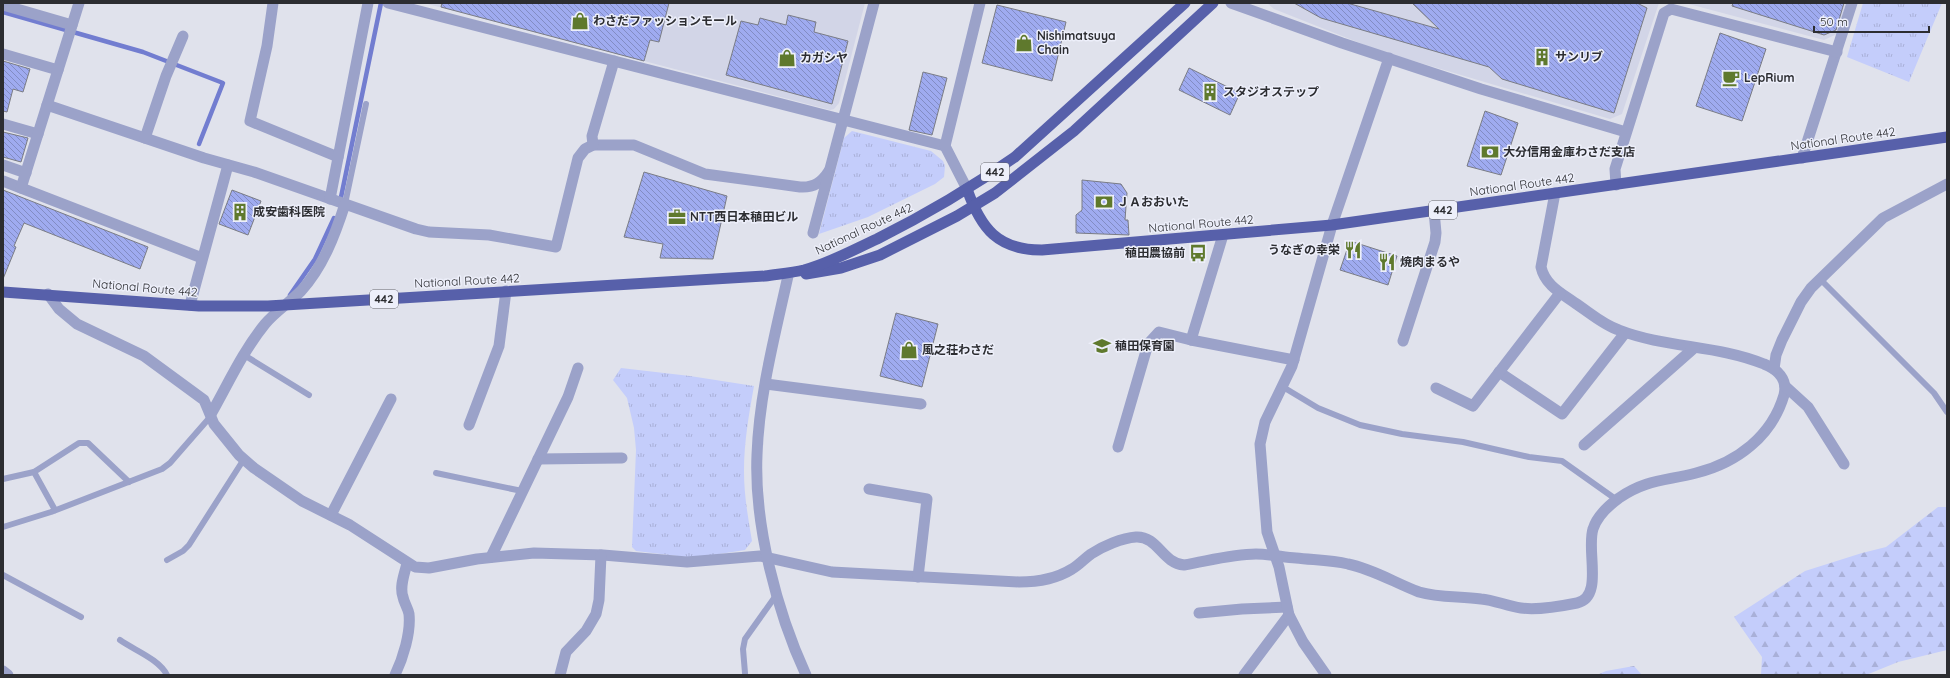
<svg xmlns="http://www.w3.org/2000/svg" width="1950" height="678" viewBox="0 0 1950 678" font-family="Quicksand,'Noto Sans JP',sans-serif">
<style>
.built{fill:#d2d5e7}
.grass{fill:url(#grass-tufts)}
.forest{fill:url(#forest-firs)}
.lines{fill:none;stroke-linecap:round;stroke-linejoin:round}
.stream{stroke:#727dd0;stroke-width:4.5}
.building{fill:url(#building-back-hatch);stroke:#7a7c85}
.service{stroke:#9ba2c9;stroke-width:6}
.minor{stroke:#9ba2c9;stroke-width:11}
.tertiary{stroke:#9ba2c9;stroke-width:11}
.trunk{stroke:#5760aa;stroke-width:11}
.labels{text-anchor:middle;stroke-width:3;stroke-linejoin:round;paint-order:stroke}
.shield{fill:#edeffa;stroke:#66676d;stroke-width:1}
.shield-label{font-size:11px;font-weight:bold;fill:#2c2d31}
.poi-label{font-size:12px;font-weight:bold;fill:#2c2d31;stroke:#edeffa;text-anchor:start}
.street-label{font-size:12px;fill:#2c2d31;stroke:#edeffa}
</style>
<defs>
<pattern id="grass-tufts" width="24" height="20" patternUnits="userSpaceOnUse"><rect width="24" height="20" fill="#c4cdfb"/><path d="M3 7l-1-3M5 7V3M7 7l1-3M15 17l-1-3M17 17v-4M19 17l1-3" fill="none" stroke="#a9b0d8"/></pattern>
<pattern id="forest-firs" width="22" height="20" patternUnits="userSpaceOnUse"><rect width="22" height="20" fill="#c4cdfb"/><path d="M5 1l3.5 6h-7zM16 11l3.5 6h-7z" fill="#a9b0d8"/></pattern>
<pattern id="building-back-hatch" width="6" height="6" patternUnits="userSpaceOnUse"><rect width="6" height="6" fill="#9fabf0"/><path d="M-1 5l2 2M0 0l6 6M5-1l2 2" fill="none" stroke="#828cc3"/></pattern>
</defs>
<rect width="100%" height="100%" fill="#e0e2ec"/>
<g class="built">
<polygon points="424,3 865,3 839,103 834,109 830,110"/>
<polygon points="1267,3 1659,3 1622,114 1610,119 1380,51 1274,9"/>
<polygon points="1685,3 1846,3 1837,34 1824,40"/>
</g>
<g class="grass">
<polygon points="1863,3 1942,3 1909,82 1847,57"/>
<polygon points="852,131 931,151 943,161 945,166 944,177 935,184 868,217 819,234 844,138"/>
<path d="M621 368 690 376 754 386C749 414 744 442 744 471 744 495 748 518 752 541L745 550 694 558 636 551 632 547 636 450 634 428 627 398 613 380Z"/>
</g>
<g class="forest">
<polygon points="1938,507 1947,507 1947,650 1898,662 1866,675 1761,675 1762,657 1734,617 1805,571 1862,553 1886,547"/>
<polygon points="1634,666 1642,675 1597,675 1606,671"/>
</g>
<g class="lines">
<g class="stream">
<polyline points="3,12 143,52 223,83 199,144"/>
<polyline points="340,202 381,3"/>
<polyline points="290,295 315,259 334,218"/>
</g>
</g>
<g class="building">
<polygon points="442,3 669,3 659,42 650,40 644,61 441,7"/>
<polygon points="1294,3 1347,3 1439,29 1412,3 1637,3 1647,8 1614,113 1502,79 1489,67 1321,18"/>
<polygon points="1733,3 1844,3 1836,30 1824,35 1732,6"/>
<polygon points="997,5 1066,22 1052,81 982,63"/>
<polygon points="788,15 816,22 814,32 848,41 832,104 726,75 741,21 758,25 760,18 786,25"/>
<polygon points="1720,33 1766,49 1742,121 1696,106"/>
<polygon points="3,61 30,69 23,92 13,89 7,112 3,111"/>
<polygon points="1189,68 1240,93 1230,115 1179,90"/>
<polygon points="923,72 947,78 932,135 909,130"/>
<polygon points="1485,111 1518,123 1501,175 1467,166"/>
<polygon points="3,132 28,138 21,162 3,157"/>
<polygon points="644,172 727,196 713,259 660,258 663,244 624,237"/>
<polygon points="1082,180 1121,184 1127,193 1125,220 1128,220 1129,235 1076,233 1076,215 1082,210"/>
<polygon points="3,190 148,247 140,269 24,223 14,246 16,247 3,279"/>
<polygon points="232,190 261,201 248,235 219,224"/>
<polygon points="1350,241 1397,256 1388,285 1340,270"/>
<polygon points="896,313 938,324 922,387 880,376"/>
</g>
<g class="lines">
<g class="service">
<polyline points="345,204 366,104"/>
<polyline points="1820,279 1934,393 1947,412"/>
<polyline points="244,355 309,395"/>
<polyline points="1283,387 1318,408 1360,425 1402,434 1463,442 1529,457 1562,461 1617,500"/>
<polyline points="34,472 55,510"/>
<polyline points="436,473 522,491"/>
<polyline points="3,479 34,472 79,443 88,443 129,482"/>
<polyline points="3,527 51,512 162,469 170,463 211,416"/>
<polyline points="167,560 183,551 189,545 244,459"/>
<polyline points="3,575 81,617"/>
<path d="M120 640C134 650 159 659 167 675"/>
<polyline points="745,673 743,649 745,639 777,594"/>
</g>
<g class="minor">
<polyline points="273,3 267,46 250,121 338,157"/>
<polyline points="388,3 945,146"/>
<polyline points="3,5 72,25"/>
<polyline points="3,54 58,70"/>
<path d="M47 105 204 158 254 172 416 229 429 232 489 235 556 247 578 158 585 149 593 145H634L705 174 800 187C814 188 822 182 829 171"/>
<polyline points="3,124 38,134"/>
<polyline points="145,138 166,76 183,36"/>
<polyline points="593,145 592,136 614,61"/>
<polyline points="3,165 26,173"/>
<polyline points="3,181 202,258"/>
<polyline points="21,188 79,3"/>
<polyline points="967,189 945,146 980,3"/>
<polyline points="330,199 368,3"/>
<polyline points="813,233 874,3"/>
<path d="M48 294 59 309 77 324 144 356 204 400 214 424 239 455 254 468 302 501 350 525 415 567 429 568 477 559 534 553 603 555 687 562 760 556 832 572 1019 582C1036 582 1056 579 1072 569 1079 565 1084 559 1091 554 1103 546 1122 538 1136 537 1158 536 1162 563 1184 565 1208 561 1232 554 1256 554 1269 554 1283 557 1296 558 1313 560 1331 560 1348 564 1373 569 1395 583 1419 592 1439 598 1460 596 1481 599 1494 600 1507 606 1521 608 1535 610 1562 606 1577 603 1604 597 1586 550 1593 529 1597 516 1608 506 1619 498 1647 479 1666 481 1696 473 1737 463 1772 436 1784 395 1788 379 1777 369 1764 364 1718 345 1665 348 1619 330 1603 325 1589 312 1575 303 1561 293 1545 285 1541 267L1555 193"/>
<polyline points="190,305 228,165"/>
<polyline points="1191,340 1223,235"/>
<polyline points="1403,341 1435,242 1436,233 1434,211"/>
<polyline points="1774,369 1776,355 1782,340 1801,302 1811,288 1883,218 1947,184"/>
<polyline points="1499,372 1562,414 1625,333"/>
<polyline points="766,384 921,404"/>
<polyline points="1785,386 1808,407 1844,464"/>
<polyline points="1436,388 1473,406 1560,293"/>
<path d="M211 414C228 384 243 351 265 324 275 312 289 303 301 291 323 267 335 235 345 204"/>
<polyline points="469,425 499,346 506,291"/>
<polyline points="1584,445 1694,348"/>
<polyline points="1118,447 1148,344 1159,332 1191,340 1294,360"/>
<polyline points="538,459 622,458"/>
<polyline points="869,489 927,499 918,577"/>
<polyline points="331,515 391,399"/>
<polyline points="491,557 568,397 578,368"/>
<polyline points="1199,613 1242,609 1287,607"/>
<polyline points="3,671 8,675"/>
<path d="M395 675C403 658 411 633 409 614 408 608 404 603 403 597 399 586 405 573 407 563"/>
<polyline points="560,675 566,652 586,631 596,614 599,600 601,555"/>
<polyline points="1244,675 1289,615"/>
<polyline points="1326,675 1303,642 1289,615 1279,567 1267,532 1260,444 1265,422 1292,366 1332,225 1389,58"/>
</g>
<g class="tertiary">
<polyline points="1231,3 1342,43 1481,89 1626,132"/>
<polyline points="1802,158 1852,3"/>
<polyline points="1616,185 1615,169 1664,13 1671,9 1837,52"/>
<path d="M788 276C775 335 759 395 757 455 754 525 777 612 806 675"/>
</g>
<g class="trunk">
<path d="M967 189C981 229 998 250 1042 250L1332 225 1947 137"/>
<polyline points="806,274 841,268 880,255 957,216 995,193 1074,131 1213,3"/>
<path d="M3 292 199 306H268L765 276C778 274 791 273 804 270 830 263 853 250 877 239 925 215 971 188 1015 157L1185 3"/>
</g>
</g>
<defs>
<g id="shop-bare" transform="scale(1.38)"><path d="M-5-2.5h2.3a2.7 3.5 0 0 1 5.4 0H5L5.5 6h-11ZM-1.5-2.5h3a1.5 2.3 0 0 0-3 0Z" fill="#5f792d" stroke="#edeffa" stroke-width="2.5" paint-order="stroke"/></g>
<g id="building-bare" transform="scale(1.38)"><path d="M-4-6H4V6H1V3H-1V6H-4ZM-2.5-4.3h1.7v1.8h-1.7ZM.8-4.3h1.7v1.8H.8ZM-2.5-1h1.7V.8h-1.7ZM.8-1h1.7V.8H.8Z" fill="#5f792d" stroke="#edeffa" stroke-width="2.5" paint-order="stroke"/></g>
<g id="cafe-bare" transform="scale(1.38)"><path d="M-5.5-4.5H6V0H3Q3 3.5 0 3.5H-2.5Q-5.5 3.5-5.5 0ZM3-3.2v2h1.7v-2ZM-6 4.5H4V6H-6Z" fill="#5f792d" stroke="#edeffa" stroke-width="2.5" paint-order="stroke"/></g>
<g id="bank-bare" transform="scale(1.38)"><path d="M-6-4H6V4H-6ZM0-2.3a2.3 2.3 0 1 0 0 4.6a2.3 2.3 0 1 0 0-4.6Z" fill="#5f792d" stroke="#edeffa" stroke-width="2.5" paint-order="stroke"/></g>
<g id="office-bare" transform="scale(1.38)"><path d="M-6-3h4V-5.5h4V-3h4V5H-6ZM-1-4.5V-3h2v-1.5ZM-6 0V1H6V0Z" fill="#5f792d" stroke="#edeffa" stroke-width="2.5" paint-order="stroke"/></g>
<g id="restaurant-bare" transform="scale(1.38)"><path d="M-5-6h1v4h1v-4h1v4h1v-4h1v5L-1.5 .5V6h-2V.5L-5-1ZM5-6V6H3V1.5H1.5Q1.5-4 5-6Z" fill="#5f792d" stroke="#edeffa" stroke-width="2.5" paint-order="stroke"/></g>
<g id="bus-bare" transform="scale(1.38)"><path d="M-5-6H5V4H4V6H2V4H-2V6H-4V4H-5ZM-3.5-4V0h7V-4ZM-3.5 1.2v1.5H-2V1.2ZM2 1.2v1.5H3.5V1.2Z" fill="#5f792d" stroke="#edeffa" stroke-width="2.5" paint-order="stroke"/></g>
<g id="school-bare" transform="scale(1.38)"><path d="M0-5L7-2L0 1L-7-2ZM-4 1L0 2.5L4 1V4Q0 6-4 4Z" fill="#5f792d" stroke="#edeffa" stroke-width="2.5" paint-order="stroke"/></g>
</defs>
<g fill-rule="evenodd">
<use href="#shop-bare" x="580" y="21"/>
<use href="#shop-bare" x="1024" y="43"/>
<use href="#building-bare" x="1542" y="57"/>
<use href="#shop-bare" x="787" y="58"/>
<use href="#cafe-bare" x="1731" y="78"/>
<use href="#building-bare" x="1210" y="92"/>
<use href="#bank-bare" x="1490" y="152"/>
<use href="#bank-bare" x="1104" y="202"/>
<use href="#building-bare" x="240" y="212"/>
<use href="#office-bare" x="677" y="217"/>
<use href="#restaurant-bare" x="1353" y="250"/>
<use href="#bus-bare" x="1198" y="253"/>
<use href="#restaurant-bare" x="1387" y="262"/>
<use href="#school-bare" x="1102" y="346"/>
<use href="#shop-bare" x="909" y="350"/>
</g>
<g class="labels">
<g class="shield">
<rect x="981" y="163" width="28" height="18" rx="3"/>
<rect x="1429" y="201" width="28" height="18" rx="3"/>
<rect x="370" y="290" width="28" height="18" rx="3"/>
</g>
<g class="shield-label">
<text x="995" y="176">442</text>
<text x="1443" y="214">442</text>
<text x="384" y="303">442</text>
</g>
<g class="poi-label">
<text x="593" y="25">わさだファッションモール</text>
<text x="1037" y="40">Nishimatsuya<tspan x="1037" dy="14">Chain</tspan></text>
<text x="1555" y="61">サンリブ</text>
<text x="800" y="62">カガシヤ</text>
<text x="1744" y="82">LepRium</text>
<text x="1223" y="96">スタジオステップ</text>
<text x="1503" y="156">大分信用金庫わさだ支店</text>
<text x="1117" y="206">ＪＡおおいた</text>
<text x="253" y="216">成安歯科医院</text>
<text x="690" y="221">NTT西日本稙田ビル</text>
<text x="1340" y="254" text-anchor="end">うなぎの幸栄</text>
<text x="1185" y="257" text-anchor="end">稙田農協前</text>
<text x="1400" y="266">焼肉まるや</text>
<text x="1115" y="350">稙田保育園</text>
<text x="922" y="354">風之荘わさだ</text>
</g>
<g class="street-label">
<text transform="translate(1843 139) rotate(-8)" y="4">National Route 442</text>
<text transform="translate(1522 185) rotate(-8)" y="4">National Route 442</text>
<text transform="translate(1201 224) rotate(-5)" y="4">National Route 442</text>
<text transform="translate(864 229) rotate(-25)" y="4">National Route 442</text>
<text transform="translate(467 281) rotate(-3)" y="4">National Route 442</text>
<text transform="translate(145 288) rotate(5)" y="4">National Route 442</text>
</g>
</g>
<rect width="1950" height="678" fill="none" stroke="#2c2d31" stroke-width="8"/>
<path d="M1814 26v6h115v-6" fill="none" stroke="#2c2d31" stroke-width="2"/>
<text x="1820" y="26" font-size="12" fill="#2c2d31" stroke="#edeffa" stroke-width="3" paint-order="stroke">50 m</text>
</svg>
